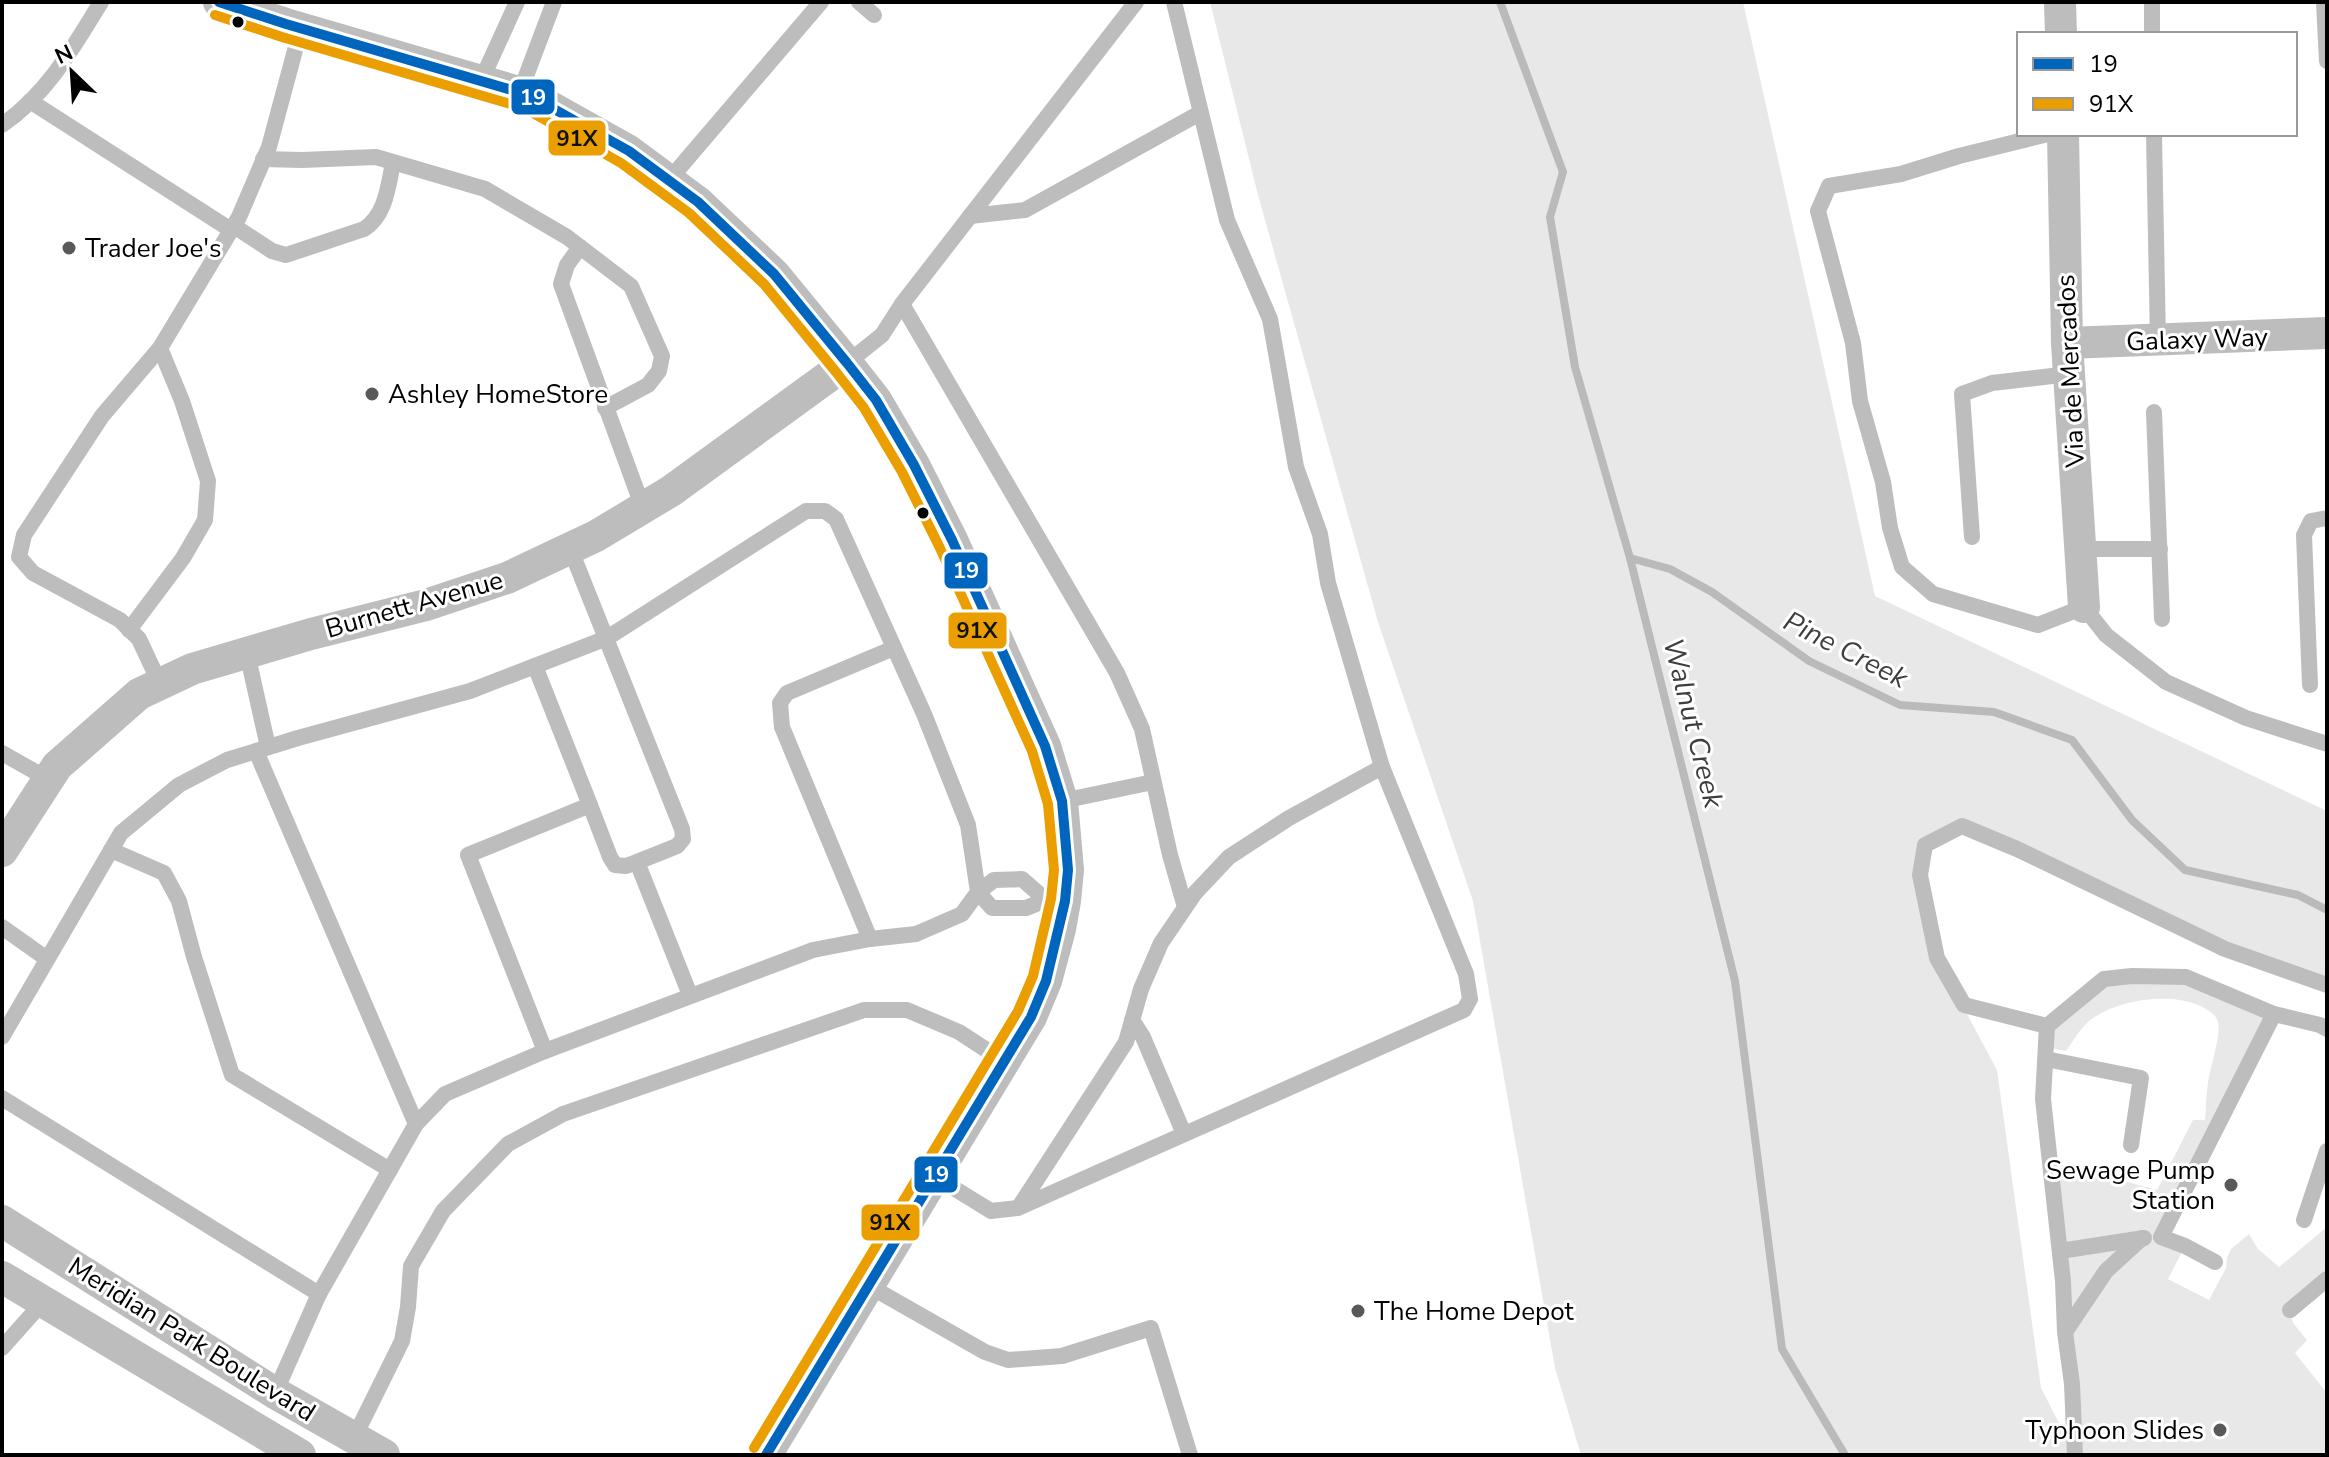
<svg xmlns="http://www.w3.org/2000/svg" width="2329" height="1457" viewBox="0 0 2329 1457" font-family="'Nunito Sans',sans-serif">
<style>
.green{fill:#e8e8e8}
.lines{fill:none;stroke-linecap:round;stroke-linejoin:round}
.stream{stroke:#bababa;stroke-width:8}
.service{stroke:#bdbdbd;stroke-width:16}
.minor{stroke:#bdbdbd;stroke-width:32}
.bus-1-casing{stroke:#fff;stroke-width:16}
.bus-2-casing{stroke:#fff;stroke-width:16}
.bus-1{stroke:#0065bd;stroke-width:10}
.bus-2{stroke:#eb9e00;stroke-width:10}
.bus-dot{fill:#000;stroke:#fff;stroke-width:3}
.poi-dot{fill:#595959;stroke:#fff;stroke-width:3}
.labels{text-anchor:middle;stroke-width:6;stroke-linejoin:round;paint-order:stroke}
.poi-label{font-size:26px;fill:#000;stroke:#fff;text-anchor:start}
.street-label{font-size:26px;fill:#000;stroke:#fff}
.water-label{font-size:28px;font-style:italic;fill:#3e3e3e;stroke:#fff}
.line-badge{stroke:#fff;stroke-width:3}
.badge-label{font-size:22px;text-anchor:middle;font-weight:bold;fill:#fff}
.pale-badge-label{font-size:22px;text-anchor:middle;font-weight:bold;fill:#111}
</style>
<rect width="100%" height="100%" fill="#fff"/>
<path class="green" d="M1210 2H1743L1875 596 2327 811V985L1962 826 1925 845 1920 875 1937 958 1997 1070 2041 1388 2074 1452 2050 1168 2080 1169 2157 1190 2193 1120H2205C2206 1108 2206 1095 2208 1083 2210 1067 2221 1037 2218 1022 2216 1015 2212 1013 2206 1009 2176 990 2116 999 2089 1021 2080 1029 2073 1041 2066 1051L2046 1047 2047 1026 2104 979 2186 977 2274 1014 2162 1237 2185 1246 2168 1279 2209 1300 2226 1268 2227 1258 2231 1249 2249 1234 2258 1249 2279 1267 2327 1227V1279L2290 1311 2293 1323 2307 1340 2295 1353 2327 1393V1455H1581L1555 1368 1473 901 1378 622 1258 195Z"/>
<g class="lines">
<g class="stream">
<polyline points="1500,2 1563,172 1550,217 1575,367 1630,558 1735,981 1782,1349 1845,1455"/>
<polyline points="1630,558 1670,569 1712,592 1809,661 1900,705 1994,712 2072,740 2132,820 2185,870 2298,895 2327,910"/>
</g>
<g class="service">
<polyline points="859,2 874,15"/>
<polyline points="2152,2 2152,34"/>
<polyline points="2324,2 2327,61"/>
<polyline points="481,81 517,2"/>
<polyline points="520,92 554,2"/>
<polyline points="30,101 231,230"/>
<path d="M2 125C47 94 73 48 101 2"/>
<polyline points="2048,134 1959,156 1901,174 1829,186 1818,211 1853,343 1860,401 1883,482 1890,528 1902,567 1933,594 2038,625 2084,607 2106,635 2166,682 2246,718 2327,744"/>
<polyline points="2154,134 2158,341"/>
<polyline points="263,159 302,160 376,157 485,189 567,237 631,286 662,356 659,371 648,385 605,408"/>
<polyline points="669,180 821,2"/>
<polyline points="970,216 1025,210 1200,113"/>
<path d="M234 226 272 251 286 255 364 229C386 215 388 186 393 163"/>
<polyline points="580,247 567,265 561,284 643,508"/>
<polyline points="902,304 1117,673 1142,729 1170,855 1185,907"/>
<polyline points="847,363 882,335 902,304 1136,2"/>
<polyline points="2154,412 2162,619"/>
<polyline points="1972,537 1962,394 1992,383 2069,374"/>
<polyline points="570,548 682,829 683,839 677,846 637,862 690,995"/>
<polyline points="2080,549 2160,549"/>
<polyline points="129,630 183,558 205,520 208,481 182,401 160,348"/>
<polyline points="247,653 268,747"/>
<polyline points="535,666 590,805 468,855 545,1051"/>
<polyline points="160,684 139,639 120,620 33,573 19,557 24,535 102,416 160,348 239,217 269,147 301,28"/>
<polyline points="2310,685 2304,535 2311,521 2327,518"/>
<polyline points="256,751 416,1124"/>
<polyline points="2,753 48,779"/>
<polyline points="1062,801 1153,782"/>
<polyline points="590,805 610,857 615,865 626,866 637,862"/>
<polyline points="111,850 164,873 179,901 194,957 232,1075 390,1170"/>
<polyline points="1046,900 1022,879 994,880 978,892 992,908 1026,908 1046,900 1065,901"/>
<polyline points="2,927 47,959"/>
<polyline points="870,939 782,727 780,703 787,693 894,648"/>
<polyline points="1132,1020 1143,1037 1184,1134"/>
<polyline points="2047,1026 1964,1005 1937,958 1920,875 1925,845 1962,826 2017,849 2225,949 2327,985"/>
<polyline points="2,1037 121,833 179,785 227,760 298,738 470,691 607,638 806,511 825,511 836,519 924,714 968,825 978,892 962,914 916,934 870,939 813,950 545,1051 445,1094 416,1124 319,1294 275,1393"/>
<polyline points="2046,1059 2141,1078 2131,1145"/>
<polyline points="2,1098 319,1294"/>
<polyline points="934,1176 991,1211 1018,1208 1464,1010 1470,999 1466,974 1382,767 1328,583 1320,534 1296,467 1270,319 1227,220 1174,2"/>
<polyline points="1019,1207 1126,1042 1141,989 1161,943 1195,893 1229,857 1289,818 1382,767"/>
<polyline points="2304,1220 2327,1151"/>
<polyline points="2060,1251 2144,1238"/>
<polyline points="2215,1262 2185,1246 2161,1237 2274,1014 2320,1025 2327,1029"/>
<polyline points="869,1286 985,1352 1008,1360 1062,1356 1151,1328 1190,1455"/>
<polyline points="2290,1310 2327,1279"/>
<polyline points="2065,1332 2106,1271 2142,1238"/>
<polyline points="2,1348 43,1302"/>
<polyline points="354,1438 402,1341 408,1307 411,1266 443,1211 508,1144 563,1114 864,1010 907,1010 959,1032 1005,1062"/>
<polyline points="2075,1455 2072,1384 2065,1332 2063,1281 2043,1099 2047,1026 2104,979 2132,976 2186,977 2274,1014"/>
</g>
<g class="minor">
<polyline points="219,2 286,24 529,95 629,151 698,202 774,274 847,363 876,400 914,465 952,540 1045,746 1062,801 1068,870 1065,901 1060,929 1046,981 1031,1017 766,1455"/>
<polyline points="2060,2 2061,34"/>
<polyline points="2063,134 2067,343 2084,607"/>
<polyline points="2067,343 2327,333"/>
<polyline points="2,851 57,766 139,694 192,669 311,634 426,605 507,578 596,536 671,491 847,363"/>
<polyline points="2,1221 275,1393 384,1455"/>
<polyline points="2,1277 300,1455"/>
</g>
<g class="bus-1-casing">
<polyline id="bus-1" points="219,2 286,24 529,95 629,151 698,202 774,274 847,363 876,400 914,465 952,540 1045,746 1062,801 1068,870 1065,901 1046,981 1031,1017 766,1455"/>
</g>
<g class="bus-2-casing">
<polyline id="bus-2" points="215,15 282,37 524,108 621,163 689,213 764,284 836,372 864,408 902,472 939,546 1032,751 1048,804 1054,870 1051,899 1033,976 1018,1011 754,1448"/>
</g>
<use href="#bus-1" class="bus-1"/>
<use href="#bus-2" class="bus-2"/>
</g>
<g class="bus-dot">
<circle cx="238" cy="22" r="7"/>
<circle cx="923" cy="513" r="7"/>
</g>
<g class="poi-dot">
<circle cx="69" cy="248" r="8"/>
<circle cx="372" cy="394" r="8"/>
<circle cx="2231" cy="1185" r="8"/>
<circle cx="1358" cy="1311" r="8"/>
<circle cx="2220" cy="1430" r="8"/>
</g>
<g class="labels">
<g class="poi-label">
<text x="85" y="257">Trader Joe's</text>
<text x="388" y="403">Ashley HomeStore</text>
<text x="2215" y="1179" text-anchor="end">Sewage Pump<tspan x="2215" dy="30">Station</tspan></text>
<text x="1374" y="1320">The Home Depot</text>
<text x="2204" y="1439" text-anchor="end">Typhoon Slides</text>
</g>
<g class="street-label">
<text transform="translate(2197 339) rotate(-2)" y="9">Galaxy Way</text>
<text transform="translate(2070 371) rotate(-93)" y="9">Via de Mercados</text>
<text transform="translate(414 604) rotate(-16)" y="9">Burnett Avenue</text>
<text transform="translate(192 1339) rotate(32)" y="9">Meridian Park Boulevard</text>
</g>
<g class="water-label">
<text transform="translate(1846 649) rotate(27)" y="10">Pine Creek</text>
<text transform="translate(1694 723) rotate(76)" y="10">Walnut Creek</text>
</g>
</g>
<g class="line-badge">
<rect x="510" y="78" width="46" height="38" rx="8" fill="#0065bd"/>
<rect x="547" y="119" width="60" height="38" rx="8" fill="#eb9e00"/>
<rect x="943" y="551" width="46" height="39" rx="8" fill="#0065bd"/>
<rect x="947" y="611" width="61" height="39" rx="8" fill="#eb9e00"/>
<rect x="913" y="1155" width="46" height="39" rx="8" fill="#0065bd"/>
<rect x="860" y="1203" width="61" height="39" rx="8" fill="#eb9e00"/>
</g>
<g class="badge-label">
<text x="533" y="105">19</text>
<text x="966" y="578">19</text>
<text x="936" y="1182">19</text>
</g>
<g class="pale-badge-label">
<text x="577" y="146">91X</text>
<text x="977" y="638">91X</text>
<text x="890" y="1230">91X</text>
</g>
<rect width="2329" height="1457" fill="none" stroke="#000000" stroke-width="8"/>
<rect x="2017" y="32" width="280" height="104" fill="#ffffff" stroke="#999999" stroke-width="2"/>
<rect x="2033" y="58" width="40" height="12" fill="#0065bd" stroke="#999999" stroke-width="2"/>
<text x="2089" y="72" font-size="24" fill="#000000">19</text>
<rect x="2033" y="98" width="40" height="12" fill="#eb9e00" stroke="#999999" stroke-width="2"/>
<text x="2089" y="112" font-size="24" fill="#000000">91X</text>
<g transform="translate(72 72) rotate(335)" stroke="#ffffff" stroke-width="6" paint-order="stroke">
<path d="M0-6L14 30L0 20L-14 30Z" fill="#000000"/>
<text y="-12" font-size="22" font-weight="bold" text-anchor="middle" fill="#000000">N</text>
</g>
</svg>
